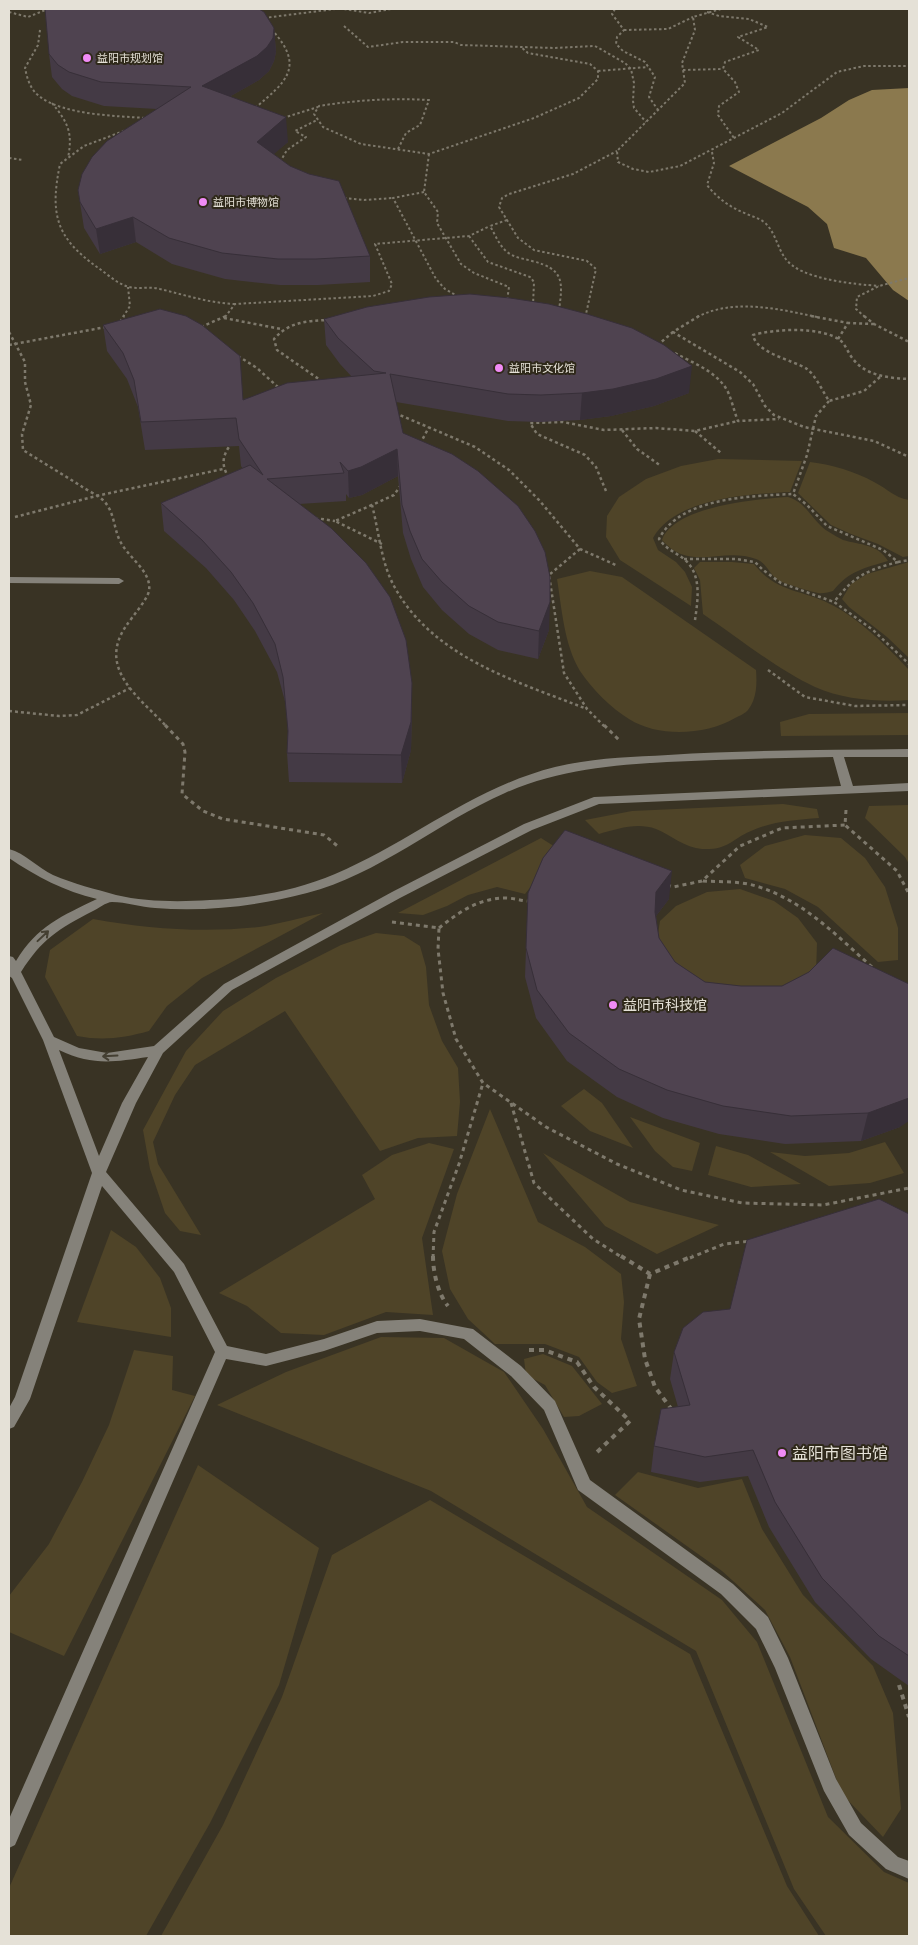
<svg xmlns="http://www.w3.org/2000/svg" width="918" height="1945" viewBox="0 0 918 1945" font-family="'Noto Serif','Noto Sans SC',serif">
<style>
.green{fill:#4f4428}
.water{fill:#8b794e}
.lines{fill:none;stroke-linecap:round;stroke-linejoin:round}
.path-far3{stroke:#7e796c;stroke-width:2;stroke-dasharray:2.5 2.5;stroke-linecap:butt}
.path-far2{stroke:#7e796c;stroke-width:2.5;stroke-dasharray:3 3;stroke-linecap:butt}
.path-far1{stroke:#7e796c;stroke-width:3;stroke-dasharray:4 4;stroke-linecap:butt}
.path{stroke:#7e796c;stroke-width:4;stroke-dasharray:5 5;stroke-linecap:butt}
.minor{fill:#85827a;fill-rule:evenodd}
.wall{fill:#443a45}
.shaded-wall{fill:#372f38}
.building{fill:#4f4350;stroke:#372f38}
.oneway{stroke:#443f32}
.poi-dot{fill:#f08bf6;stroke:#2f291a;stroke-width:2}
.labels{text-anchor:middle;stroke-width:4;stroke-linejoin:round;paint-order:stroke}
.far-poi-label{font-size:11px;fill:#e5e1d7;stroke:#2f291a;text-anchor:start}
.poi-label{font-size:14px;fill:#e5e1d7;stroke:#2f291a;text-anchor:start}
.near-poi-label{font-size:16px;fill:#e5e1d7;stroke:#2f291a;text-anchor:start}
</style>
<rect width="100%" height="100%" fill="#393324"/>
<g class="green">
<path d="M718 459 802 461 790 492C749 494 675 498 653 538L658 550 676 562 685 572 692 587 691 606 620 560 606 537 607 516 619 497 646 479 681 466Z"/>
<path d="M810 462C833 465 854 471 874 482 888 489 893 497 909 500V556L903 557 878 544 851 534 831 525 798 493Z"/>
<path d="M788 497C808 503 813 523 829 532 834 535 839 538 843 540 860 545 878 544 888 561 864 568 849 571 833 591 829 592 823 594 818 593 809 591 785 584 778 580 769 574 767 563 756 559 722 546 691 573 662 540 674 506 757 499 788 497Z"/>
<path d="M700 562H732L754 564C777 594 804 589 834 606 860 620 889 648 909 670V700C879 702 844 700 815 687 778 670 737 637 703 614L700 580 694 568Z"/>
<polygon points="909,562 909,658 887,637 849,607 842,599 851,584 867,574"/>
<path d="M590 571 622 577 756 670C757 684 757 698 748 710 746 713 739 716 735 718 706 735 659 738 629 719 611 708 592 689 580 671 564 644 562 610 557 579Z"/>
<polygon points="909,713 909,735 781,736 780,722 809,714"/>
<path d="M783 804 817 809 819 818C795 820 773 821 751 831 730 840 729 850 702 849 685 848 671 835 656 829 637 822 617 829 599 834L585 820 632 811Z"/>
<polygon points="909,805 909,864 905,857 865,818 869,806"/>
<polygon points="805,835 841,838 865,858 885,887 898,928 898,960 878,962 818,907 785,889 745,878 740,865 765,846"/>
<polygon points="541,838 560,850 525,894 497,887 468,895 447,906 423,915 398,913"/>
<polygon points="740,889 774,901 798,918 817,943 816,973 802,995 702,1005 656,946 660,921 676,906 707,892"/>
<path d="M323 913 202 978 167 1006 149 1031C124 1038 103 1041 77 1036L45 977 50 950 93 919C149 929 203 933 259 927 280 924 302 917 323 913Z"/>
<polygon points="376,933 404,936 420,946 426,967 429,1005 442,1041 458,1068 460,1102 457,1136 418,1138 380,1151 285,1011 195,1065 175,1095 153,1142 158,1164 201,1235 180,1231 165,1213 150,1169 143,1130 186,1051 223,1011 276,978 341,945"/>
<polygon points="584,1089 602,1103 633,1148 590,1131 561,1106"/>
<polygon points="490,1109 538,1222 585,1247 621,1274 624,1302 621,1339 637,1386 612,1393 597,1382 579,1357 545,1344 495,1344 468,1319 450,1289 442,1251 457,1194"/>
<polygon points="630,1117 700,1143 692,1171 673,1167 655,1151"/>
<polygon points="885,1142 904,1173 870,1183 829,1186 770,1152 805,1156 849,1153"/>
<polygon points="429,1143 454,1149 422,1238 433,1315 386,1312 324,1335 281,1333 247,1306 219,1293 375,1199 362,1175 392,1155"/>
<polygon points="716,1146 748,1155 801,1184 751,1187 708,1175"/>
<polygon points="543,1153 630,1202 719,1225 657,1254 605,1226"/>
<polygon points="111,1230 136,1247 160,1278 171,1308 171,1337 77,1322"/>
<polygon points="381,1337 444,1338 504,1372 543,1429 587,1507 722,1600 757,1642 828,1817 884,1872 909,1883 909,1936 826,1936 794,1889 696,1651 431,1491 217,1405 286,1372"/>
<polygon points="134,1350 173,1356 172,1390 195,1396 64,1656 9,1632 9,1596 49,1544 82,1482 109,1425"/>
<polygon points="543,1354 572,1366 602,1404 579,1416 564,1417 545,1385 526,1375 524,1359"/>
<polygon points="198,1465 319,1548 279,1685 210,1823 146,1936 9,1936 9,1888"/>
<polygon points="638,1472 698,1488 742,1479 762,1529 803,1595 873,1666 893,1713 901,1809 883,1837 842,1794 790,1657 765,1610 722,1571 615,1495"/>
<polygon points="430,1500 690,1654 787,1886 819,1936 161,1936 223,1825 282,1697 332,1555"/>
</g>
<polygon class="water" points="909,88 909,301 893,290 866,258 834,248 827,224 808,207 729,166 821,118 849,100 872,90"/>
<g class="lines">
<g class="path-far3">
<polyline points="344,9 369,13 391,9"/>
<polyline points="615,9 612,14 624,30 617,37 616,44 623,51 645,62 655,77 649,97 658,110"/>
<polyline points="721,9 693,17 695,30 682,63 685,83 617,151 618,162 633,169 649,172 680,166 782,113 837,72 864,66 909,66"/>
<polyline points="9,12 28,17 48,9"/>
<polyline points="707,12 719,16 749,19 768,27 738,37 759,50 725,62 723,69 735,82 739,92 719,106 718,115 734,138"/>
<polyline points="264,18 335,9"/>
<polyline points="344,26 368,47 403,42 454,42 461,45 554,48 595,46 625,63 631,69 634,83 633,101 634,108 646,122"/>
<path d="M40 30 38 45 25 68C27 78 30 89 39 96 63 115 116 116 146 118"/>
<polyline points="624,30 668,29 693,17"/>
<polyline points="683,70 723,69"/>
<polyline points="598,71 648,67"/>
<path d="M52 103C68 123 73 132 68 158"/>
<path d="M255 108C286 82 305 67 273 31"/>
<polyline points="283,118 318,107"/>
<path d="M129 129 84 146 60 164C50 213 55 237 97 267 106 273 115 282 126 286 136 290 149 286 160 289 185 295 209 303 235 304"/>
<path d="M398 149 406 133 420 125 429 100C392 98 356 100 319 106L314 114 323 127 361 144 429 154 534 118 579 98 598 79V71L590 64 528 53 521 47"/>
<path d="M712 152 714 163 707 185C717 198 731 208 747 214 753 217 759 218 764 222 775 231 777 247 785 258 800 280 855 284 879 286"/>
<polyline points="429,154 424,192 438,212 437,223 461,264 474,273 509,287 507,301"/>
<polyline points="9,158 23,160"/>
<polyline points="280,162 287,150 306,137 295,131 317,120"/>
<polyline points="424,192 393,198 436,279 445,289 459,297"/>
<polyline points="344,198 364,200 393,198"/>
<path d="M507 220 490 226C496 236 500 248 510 254 517 258 525 259 532 261 564 269 563 281 559 310"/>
<polyline points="469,236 488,262 530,277 534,282 533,305"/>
<polyline points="589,316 586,314 596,269 587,261 534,250 518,238 499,207 502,198 509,194 573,174 617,151"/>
<polyline points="123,317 130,306 128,287"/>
<polyline points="225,317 235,304 373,296 389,291 392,284 375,244 469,236 490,226"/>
<path d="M697 317C734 298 779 309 817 317"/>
<polyline points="865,317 856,309 857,297 879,286 909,278"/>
</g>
<g class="path-far2">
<polyline points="699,316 673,332 740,372 753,384 765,406 774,415 804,427 874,441 909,457"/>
<polyline points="811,316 848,323"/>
<polyline points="864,316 874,324 909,342"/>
<polyline points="224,318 281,329"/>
<polyline points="120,322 124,316"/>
<polyline points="201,327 226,316"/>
<path d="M9 332 25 362V382L31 405 22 434 23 450C42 462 62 474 81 486 88 491 98 495 104 501 116 514 113 532 123 546 131 559 152 573 149 591 147 600 132 617 126 626 97 669 139 697 167 727"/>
<polyline points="838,339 848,323 874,324"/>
<polyline points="9,345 106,327"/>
<polyline points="661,345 659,344 673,332"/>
<path d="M675 353C693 363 718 372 728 392 732 401 734 411 738 421L779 419"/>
<polyline points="238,356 257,368 280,389"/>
<path d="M880 377 864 391 829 401C823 392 816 376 807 369 793 360 756 353 753 335 775 329 820 326 840 340 846 345 848 353 853 359 866 376 889 378 909 379"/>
<path d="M323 382 277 350 274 339C289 322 306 321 328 320"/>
<polyline points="829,401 816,416 807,455 793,494 807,505 827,526 883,550 898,562 909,560"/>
<polyline points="395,413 475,447 509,470 539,500 580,549 618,566"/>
<polyline points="622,430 637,449 661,466"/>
<polyline points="695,431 721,453"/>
<polyline points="420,444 429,427"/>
<path d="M229 478C221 465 222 456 231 444"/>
<path d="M401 485 394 495 372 505C379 532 381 562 394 586 433 658 516 681 587 709"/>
<polyline points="606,491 596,467 585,455 537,434 530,423 563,422 604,430 656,428 695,431 738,421"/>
<polyline points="372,505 335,521 382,544"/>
<polyline points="15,517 96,496 223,469"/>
<polyline points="315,518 335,521"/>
<polyline points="580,549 549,575 564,673 587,709 605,727"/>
<polyline points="684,559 736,559 755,562 763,570 781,583 834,602"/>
<path d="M898 562C867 570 854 576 834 602L873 630 909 664"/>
<path d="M695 620C698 599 702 574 684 559 675 552 666 549 659 539 680 497 752 496 793 494"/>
<polyline points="768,670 805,697 855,706 909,705"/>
<polyline points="9,711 59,716 77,715 130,688"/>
</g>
<g class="path-far1">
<polyline points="165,725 183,744 185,752 182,794 203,811 223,819 324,835 340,848"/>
<polyline points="604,725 619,740"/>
<polyline points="846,810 845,825 897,871 909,894"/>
<path d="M703 881C721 882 740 881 756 886 803 900 837 936 872 967"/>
<polyline points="667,885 673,887 702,881 740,846 782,828 845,825"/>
<polyline points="392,922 439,928 438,949 443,993 456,1039 483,1083 546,1127 617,1164 681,1190 742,1203 823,1205 909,1188"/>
<path d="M439 928C459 912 479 898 506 898 514 898 521 901 529 901"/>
<polyline points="511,1103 534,1183 593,1239 623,1258"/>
<polyline points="433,1258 434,1232 459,1164 483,1083"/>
<polyline points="690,1258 724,1244 751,1241"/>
</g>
<g class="path">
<path d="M433 1256C433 1272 438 1294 448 1306"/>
<polyline points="621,1256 650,1274 693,1256"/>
<polyline points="650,1274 639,1319 645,1359 655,1387 672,1410"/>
<polyline points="529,1350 544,1350 577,1362 594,1387 630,1421 596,1453"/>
<polyline points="899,1685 909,1717"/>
</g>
<g class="minor">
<polygon points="9,577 119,578 124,581 119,584 9,583"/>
<path d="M909 749V757H844L853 786 909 783V791L599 804 532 830 400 898 232 990 163 1053 136 1103 106 1172 184 1264 227 1346 266 1354 324 1339 377 1321 420 1319 473 1329 521 1366 555 1401 590 1480 733 1584 768 1617 788 1658 836 1779 861 1823 898 1857 909 1861V1879L886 1869 849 1835 824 1791 775 1668 756 1629 721 1594 578 1490 544 1410 511 1376 464 1339 420 1331 377 1333 324 1351 266 1366 226 1359 15 1845 9 1848V1819L215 1352 174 1272 102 1186 30 1399 14 1427 9 1429V1408L15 1397 92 1173 43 1040 12 978 9 976V956L13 957 16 961C37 926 62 916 97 899 64 891 37 877 9 858V849C25 853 38 868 53 875 74 884 95 889 116 895 146 902 180 902 210 900 253 898 295 891 335 874 411 842 472 788 555 767 592 758 630 757 668 755 748 750 829 750 909 749ZM833 757 841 786 594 797 524 824 392 892 224 984 154 1046 107 1053 79 1048 54 1037 21 972C42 939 58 929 93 911 98 909 106 902 112 902 126 902 141 907 155 908 207 912 257 906 307 893 378 875 438 822 505 793 557 770 611 765 667 762 722 759 777 758 833 757ZM59 1050C93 1066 113 1062 148 1057L122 1103 99 1156Z"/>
</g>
</g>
<g class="wall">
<polygon points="274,28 276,52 274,61 269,71 259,80 229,97 288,142 273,154 370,256 370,282 318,285 280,285 225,279 172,264 136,242 100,254 84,228 78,190 157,109 104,106 72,96 62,89 52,77 49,54"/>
<polygon points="324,319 689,393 654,406 611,416 580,420 540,422 508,421 396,402 403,433 549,630 538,659 498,650 469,634 442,610 423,587 411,559 403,533 398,476 362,495 349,498 346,494 346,501 299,504 412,711 411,750 402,783 289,782 287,753 288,732 286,705 277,672 255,631 234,600 206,568 164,531 161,503 243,469 241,466 239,446 145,450 138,407 127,379 107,351 103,325 243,399 352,377 340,364 326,345"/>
<polygon points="528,893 669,899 656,916 659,938 675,962 900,1127 861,1141 785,1144 719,1134 663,1118 617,1097 567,1061 536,1018 525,977"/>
<polygon points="909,1214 909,1686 871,1659 815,1602 769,1527 748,1476 700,1482 651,1472 654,1446 678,1407 670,1379 674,1352 730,1309"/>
</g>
<g class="shaded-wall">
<polygon points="274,28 276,52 274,61 269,71 259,80 204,111 202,86"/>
<polygon points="286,117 288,142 259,167 257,142"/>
<polygon points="133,217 136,242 100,254 96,229"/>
<polygon points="692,366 689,393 654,406 611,416 580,420 582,393"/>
<polygon points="397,449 398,476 362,495 349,498 348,471"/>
<polygon points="550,602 549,630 538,659 539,631"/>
<polygon points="412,683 412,711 411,750 402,783 401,755"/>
<polygon points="672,871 669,899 653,920 656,892"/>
<polygon points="909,1098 909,1121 900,1127 861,1141 868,1113"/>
</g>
<g class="building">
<polygon points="45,9 259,9 264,12 274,28 273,38 267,47 257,56 202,86 286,117 257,142 290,166 309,174 339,181 370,256 316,259 278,259 222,253 169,238 133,217 96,229 80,202 78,190 82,174 92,157 107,141 191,87 101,82 69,72 58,65 49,54"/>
<polygon points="470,294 510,298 549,304 587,314 632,328 664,345 692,366 656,379 613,389 582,393 541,395 508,394 390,374 403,433 452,454 478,471 518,506 535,531 545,552 550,577 550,602 539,631 498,622 469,606 442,582 422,559 410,531 402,505 397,449 361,467 348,471 340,462 344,473 267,479 331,528 366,563 390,597 406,640 412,683 411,722 401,755 287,753 288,731 283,677 275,644 253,603 231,572 202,540 161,503 250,465 263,475 239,439 236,418 141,422 134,380 123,353 103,325 160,309 186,316 202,325 240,356 243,400 287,383 386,373 374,371 338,338 324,319 367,307 429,297"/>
<polygon points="565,830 672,871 656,892 655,912 659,938 675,962 705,982 741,986 782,986 809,972 833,948 909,984 909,1098 868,1113 791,1116 723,1106 667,1090 619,1069 569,1033 537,990 526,948 528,893 543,858"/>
<polygon points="879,1199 909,1214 909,1656 879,1636 822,1578 775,1502 753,1450 705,1457 654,1446 661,1409 690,1405 674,1352 683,1328 703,1312 730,1309 747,1240"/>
</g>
<defs><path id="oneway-shaft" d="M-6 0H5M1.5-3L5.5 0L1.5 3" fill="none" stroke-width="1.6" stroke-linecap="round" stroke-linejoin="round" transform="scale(1.25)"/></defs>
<g class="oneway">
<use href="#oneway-shaft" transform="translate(43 936) rotate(-43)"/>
<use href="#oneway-shaft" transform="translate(110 1056) rotate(177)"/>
</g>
<g class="poi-dot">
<circle cx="87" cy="58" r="5"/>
<circle cx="203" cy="202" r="5"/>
<circle cx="499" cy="368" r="5"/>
<circle cx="613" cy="1005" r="5"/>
<circle cx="782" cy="1453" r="5"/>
</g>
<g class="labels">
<g class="far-poi-label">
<text x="97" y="62">益阳市规划馆</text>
<text x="213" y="206">益阳市博物馆</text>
<text x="509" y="372">益阳市文化馆</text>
</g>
<g class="poi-label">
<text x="623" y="1010">益阳市科技馆</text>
</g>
<g class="near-poi-label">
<text x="792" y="1459">益阳市图书馆</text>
</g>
</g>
<rect width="918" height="1945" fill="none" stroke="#e5e1d7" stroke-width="20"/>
</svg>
